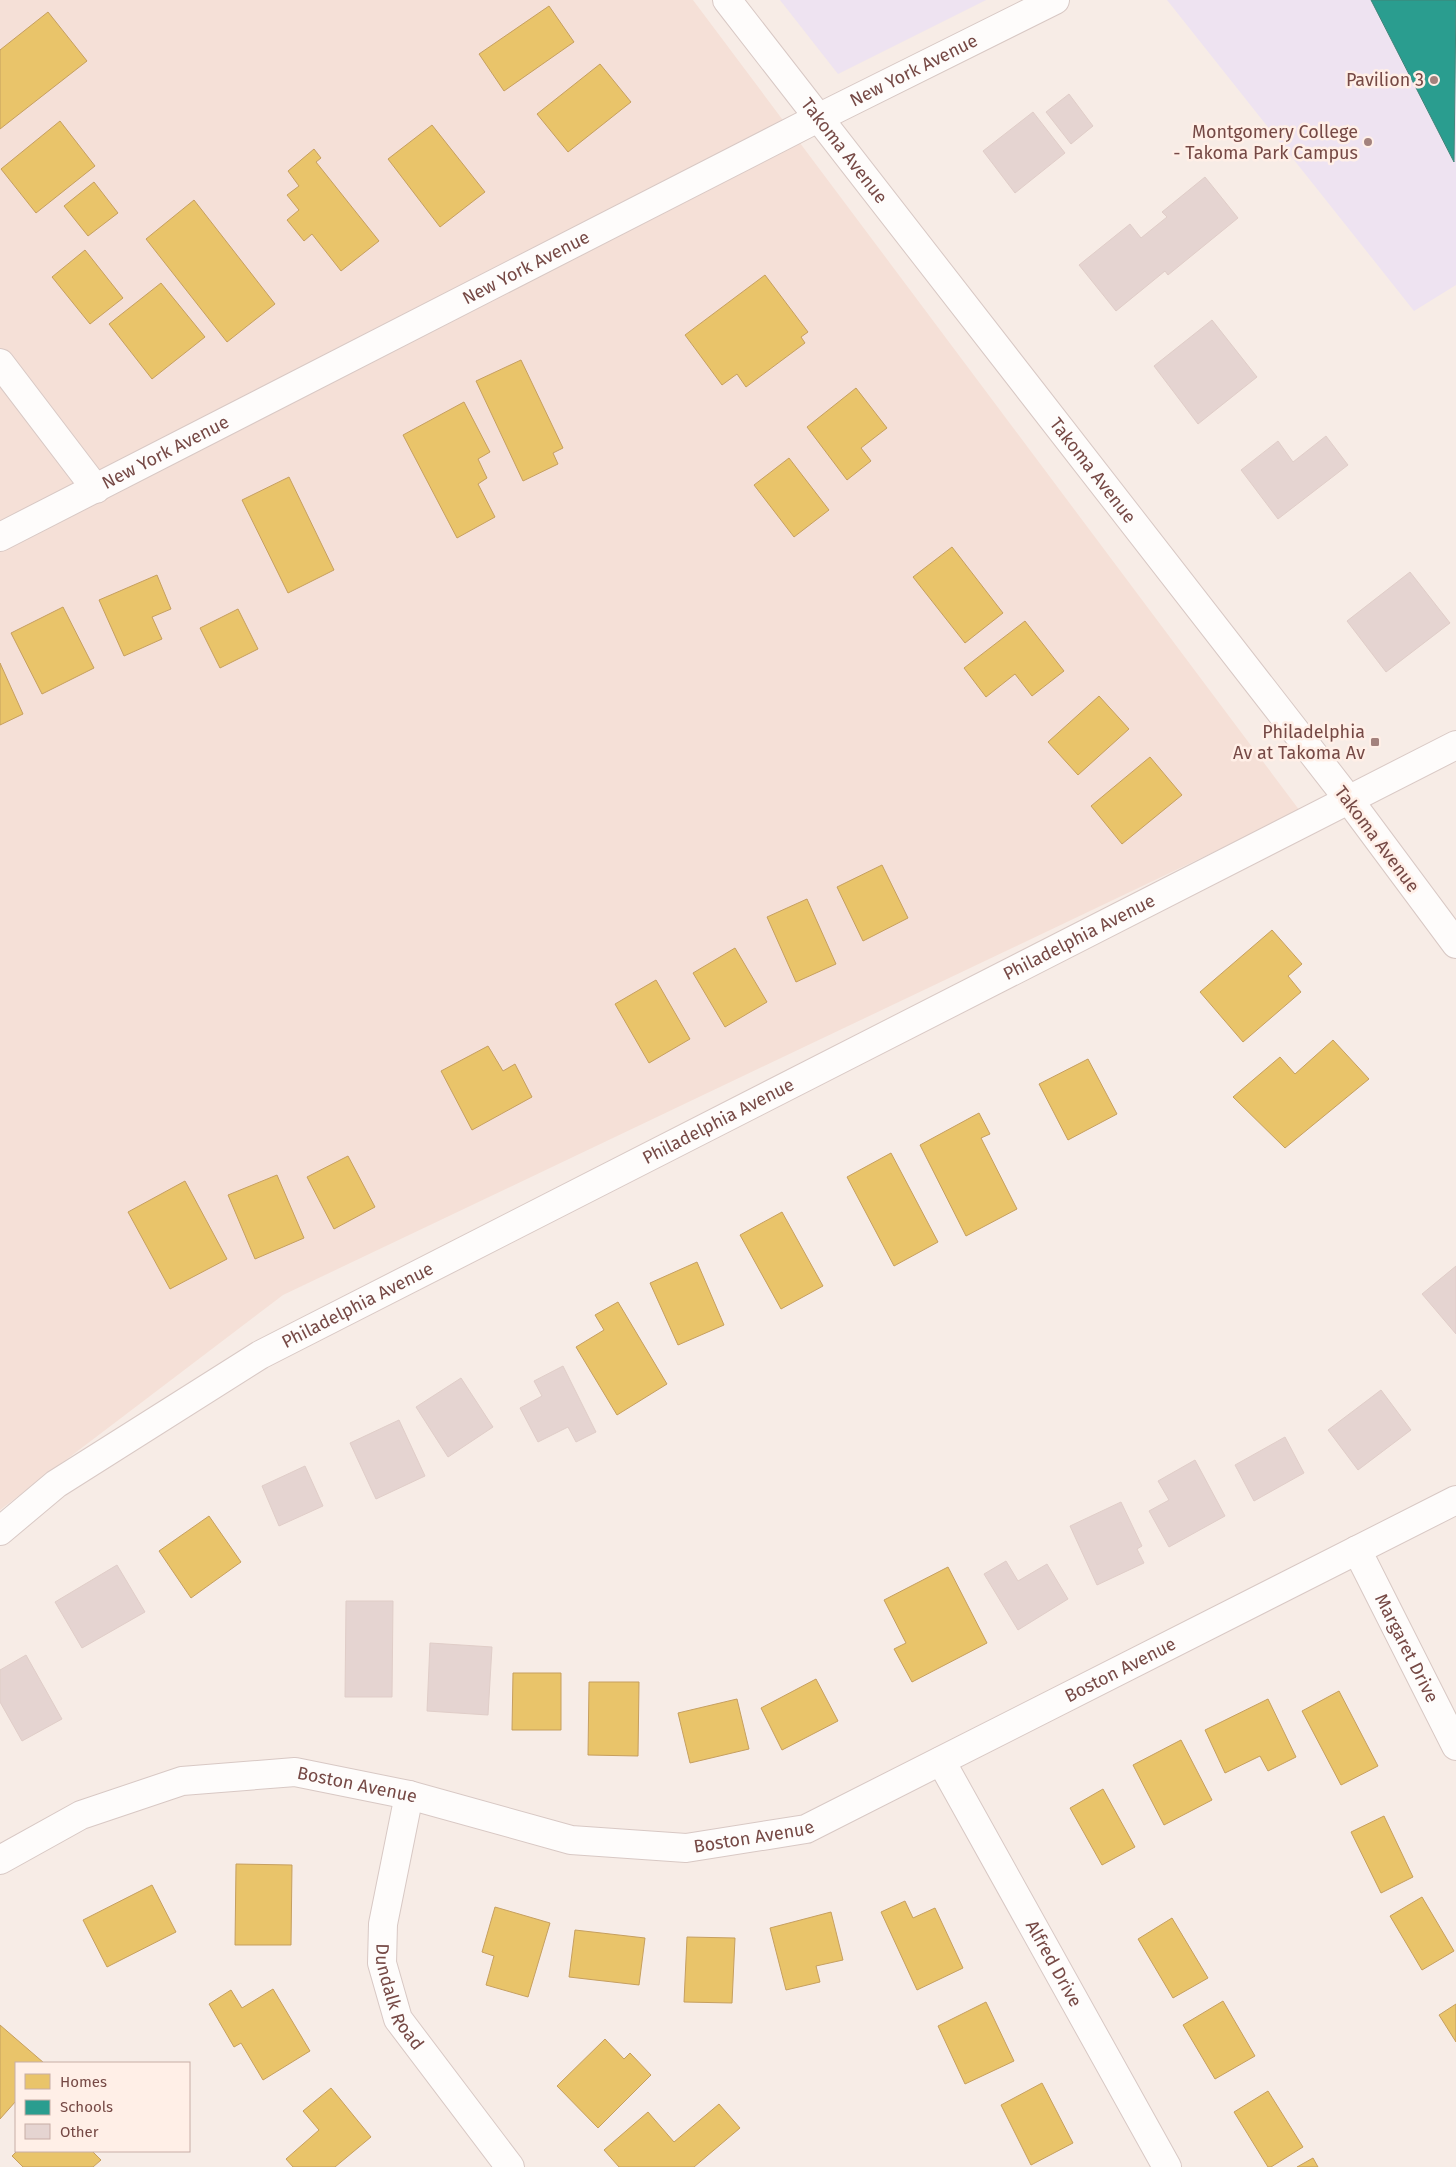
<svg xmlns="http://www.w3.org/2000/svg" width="1456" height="2167" viewBox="0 0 1456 2167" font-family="'Fira Sans',sans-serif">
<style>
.residential{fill:#f5e0d7}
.education{fill:#eee3f1}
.homes{fill:#e9c46a;stroke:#c69f5f}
.schools{fill:#2a9d8f;stroke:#418479}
.building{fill:#e5d4d1;stroke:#e0cdc8}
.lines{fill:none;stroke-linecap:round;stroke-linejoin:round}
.minor-casing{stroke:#d8c8c4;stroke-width:30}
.tertiary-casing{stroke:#d8c8c4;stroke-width:30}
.secondary-casing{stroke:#d9c9c5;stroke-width:30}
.minor{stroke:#fefcfb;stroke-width:28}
.tertiary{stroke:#fefcfb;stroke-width:28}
.secondary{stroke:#fefcfb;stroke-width:28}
.poi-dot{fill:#a3827d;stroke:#ffefe7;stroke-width:2}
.labels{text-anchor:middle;stroke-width:5;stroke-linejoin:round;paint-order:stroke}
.street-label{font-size:18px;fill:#764945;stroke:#ffefe7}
.poi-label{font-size:18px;fill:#764945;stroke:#ffefe7;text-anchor:end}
</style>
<rect width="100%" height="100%" fill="#f7ece6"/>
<polygon class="residential" points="0,0 693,0 1300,811 283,1295 0,1510"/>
<g class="education">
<polygon points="780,0 986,0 838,74"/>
<polygon points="1167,0 1456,0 1456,285 1414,311"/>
</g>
<g class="homes">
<polygon points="549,6 574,42 504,91 479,54"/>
<polygon points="48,12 87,61 0,129 0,50"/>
<polygon points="600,64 631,102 568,152 537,114"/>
<polygon points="60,121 95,166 36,213 1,169"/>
<polygon points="432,125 485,192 440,227 388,159"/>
<polygon points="314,149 321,158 316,162 379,241 341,271 312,234 304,241 287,220 299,210 287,195 299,186 288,171"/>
<polygon points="94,182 118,213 88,236 64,206"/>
<polygon points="194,200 275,304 227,342 146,239"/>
<polygon points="85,250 123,298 90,324 52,277"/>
<polygon points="765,275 808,332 801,337 805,343 746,387 737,374 722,385 685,335"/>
<polygon points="161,283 205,337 152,379 109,324"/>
<polygon points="521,360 563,448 553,453 558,464 523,481 476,381"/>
<polygon points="856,388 887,428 861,448 871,461 847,480 807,427"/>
<polygon points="464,402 490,452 478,459 487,478 478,484 495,517 457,538 403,435"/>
<polygon points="789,458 829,510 794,537 754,485"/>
<polygon points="289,477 334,570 288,593 242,500"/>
<polygon points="952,547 1003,613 965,643 913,577"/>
<polygon points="157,575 171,609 152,617 162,639 124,656 99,600"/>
<polygon points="63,607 94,668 42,694 11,633"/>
<polygon points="238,609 258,649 220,668 200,628"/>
<polygon points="1025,621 1064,671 1032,696 1015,674 986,697 964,668"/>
<polygon points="0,663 23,714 0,725"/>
<polygon points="1099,696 1129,729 1078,775 1048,742"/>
<polygon points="1150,757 1182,795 1122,844 1091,806"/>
<polygon points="882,865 908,918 863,941 837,887"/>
<polygon points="807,899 836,964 796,982 767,917"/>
<polygon points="1272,930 1302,964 1288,976 1301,992 1243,1042 1200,992"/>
<polygon points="735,948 767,1002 725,1027 693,973"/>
<polygon points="656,980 690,1039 649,1063 615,1004"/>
<polygon points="1333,1040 1369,1079 1285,1148 1233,1097 1280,1057 1295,1074"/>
<polygon points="488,1046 503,1071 515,1064 532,1097 472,1130 441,1071"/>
<polygon points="1088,1059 1117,1114 1068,1140 1039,1084"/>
<polygon points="979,1113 990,1134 981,1138 1017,1209 966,1236 920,1145"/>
<polygon points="891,1153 938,1242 894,1266 847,1177"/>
<polygon points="348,1156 375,1207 334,1229 307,1177"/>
<polygon points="277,1175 304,1238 255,1259 228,1195"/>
<polygon points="185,1181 227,1259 170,1289 128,1212"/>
<polygon points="782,1212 823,1286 781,1309 740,1235"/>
<polygon points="697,1262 724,1325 678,1345 650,1283"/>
<polygon points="618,1302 667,1384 617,1415 576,1347 604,1330 595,1315"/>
<polygon points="209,1516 241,1562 191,1598 159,1551"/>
<polygon points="948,1567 987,1643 912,1682 894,1649 906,1643 884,1600"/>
<polygon points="513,1673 561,1673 561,1730 512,1730"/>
<polygon points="816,1679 838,1721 782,1750 761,1708"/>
<polygon points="589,1682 639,1682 638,1756 588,1755"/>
<polygon points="1339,1691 1378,1766 1341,1785 1302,1711"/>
<polygon points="737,1699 749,1749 690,1763 678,1713"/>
<polygon points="1268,1699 1296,1757 1268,1771 1260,1756 1225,1773 1205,1730"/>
<polygon points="1181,1740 1212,1800 1164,1825 1133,1765"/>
<polygon points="1103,1789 1135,1847 1102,1865 1070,1808"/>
<polygon points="1384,1816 1413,1877 1381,1893 1351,1832"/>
<polygon points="236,1864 292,1865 291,1945 235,1945"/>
<polygon points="152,1885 176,1932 107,1967 83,1920"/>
<polygon points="1422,1897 1454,1951 1422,1970 1390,1916"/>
<polygon points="905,1901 913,1918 935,1908 963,1968 917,1990 881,1912"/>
<polygon points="495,1907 550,1923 528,1997 486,1985 494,1956 482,1952"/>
<polygon points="831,1912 843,1960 816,1966 820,1982 786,1990 770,1928"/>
<polygon points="1172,1918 1208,1978 1173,1998 1138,1939"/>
<polygon points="575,1930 645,1938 639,1985 569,1977"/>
<polygon points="687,1937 735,1938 732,2003 684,2002"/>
<polygon points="273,1989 310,2051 263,2080 241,2043 234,2047 209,2004 231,1990 242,2008"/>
<polygon points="1223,2001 1255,2056 1215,2079 1183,2025"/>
<polygon points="986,2002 1014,2061 965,2084 938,2026"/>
<polygon points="1456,2004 1456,2042 1439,2015"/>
<polygon points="0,2025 44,2063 16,2063 16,2101 0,2119"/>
<polygon points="605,2039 624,2059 630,2053 651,2075 598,2128 557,2086"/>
<polygon points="1042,2083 1073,2143 1031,2165 1001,2105"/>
<polygon points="331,2088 371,2137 335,2167 293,2167 286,2159 319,2130 303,2111"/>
<polygon points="1268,2091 1303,2147 1271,2167 1268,2167 1234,2112"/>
<polygon points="719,2104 740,2128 694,2167 619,2167 604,2150 648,2112 674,2142"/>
<polygon points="17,2151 92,2151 101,2160 93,2167 23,2167 12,2156"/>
<polygon points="1313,2158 1318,2167 1297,2167"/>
</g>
<polygon class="schools" points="1371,0 1456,0 1454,162"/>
<g class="building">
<polygon points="1069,94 1093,126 1071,144 1046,112"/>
<polygon points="1033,112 1065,153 1015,193 983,151"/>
<polygon points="1205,177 1238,218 1168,275 1165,271 1116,311 1079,265 1130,224 1141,238 1167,217 1162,212"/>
<polygon points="1212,320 1257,377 1198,424 1154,366"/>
<polygon points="1326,436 1348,465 1278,519 1241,470 1278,441 1293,462"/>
<polygon points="1410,572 1450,623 1386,672 1347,621"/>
<polygon points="1456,1266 1456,1334 1422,1294"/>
<polygon points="563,1366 596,1432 576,1442 568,1427 538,1442 520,1408 542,1396 534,1381"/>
<polygon points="461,1378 493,1427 448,1457 416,1407"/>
<polygon points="1381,1390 1411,1430 1358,1470 1328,1430"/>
<polygon points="399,1420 425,1476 376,1499 350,1443"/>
<polygon points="1285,1437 1304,1473 1254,1501 1235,1465"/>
<polygon points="1195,1460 1225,1516 1169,1547 1149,1511 1169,1500 1158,1481"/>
<polygon points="305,1466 323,1506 279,1526 262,1486"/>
<polygon points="1121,1502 1142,1546 1137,1549 1144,1563 1097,1585 1070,1526"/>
<polygon points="1006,1561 1018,1581 1047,1564 1068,1599 1018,1630 984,1574"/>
<polygon points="117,1565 145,1612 82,1648 55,1602"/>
<polygon points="346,1601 393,1601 392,1697 345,1697"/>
<polygon points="430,1643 492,1647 488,1715 427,1711"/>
<polygon points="26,1655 62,1719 22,1741 0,1702 0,1670"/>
</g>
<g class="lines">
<g class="minor-casing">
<g id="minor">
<polyline points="0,363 96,489"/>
<path id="s1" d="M0 537 818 118 1055 0"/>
<polyline points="1349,800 1456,944"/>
<path id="s2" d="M1357 1550 1456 1746"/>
<path id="s3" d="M941 1761 1167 2167"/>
<path id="s4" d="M409 1795 383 1924 382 1963 398 2019 510 2167"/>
<path id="s5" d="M0 1860 81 1815 182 1781 295 1772 409 1795 571 1840 686 1848 806 1829 1456 1500"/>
</g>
</g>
<g class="tertiary-casing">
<g id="tertiary">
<path id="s6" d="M727 0 1349 800"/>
</g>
</g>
<g class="secondary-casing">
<g id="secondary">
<path id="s7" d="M0 1531 56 1484 260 1355 1456 745"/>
</g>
</g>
<use href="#minor" class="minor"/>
<use href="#tertiary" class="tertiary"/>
<use href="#secondary" class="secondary"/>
</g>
<g class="poi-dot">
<circle cx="1434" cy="80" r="5"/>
<circle cx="1368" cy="142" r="5"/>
<rect x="1370" y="737" width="10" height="10" rx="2.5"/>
</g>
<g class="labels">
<g class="street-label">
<text dy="6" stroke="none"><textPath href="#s1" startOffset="1026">New York Avenue</textPath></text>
<text dy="6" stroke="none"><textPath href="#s6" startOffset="191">Takoma Avenue</textPath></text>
<text dy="6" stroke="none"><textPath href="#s1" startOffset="591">New York Avenue</textPath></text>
<text dy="6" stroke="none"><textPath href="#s1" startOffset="186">New York Avenue</textPath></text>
<text dy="6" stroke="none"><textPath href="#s6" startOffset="596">Takoma Avenue</textPath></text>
<text transform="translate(1377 839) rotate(53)" y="6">Takoma Avenue</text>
<text dy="6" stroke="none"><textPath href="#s7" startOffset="1234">Philadelphia Avenue</textPath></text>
<text dy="6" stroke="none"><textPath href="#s7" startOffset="829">Philadelphia Avenue</textPath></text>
<text dy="6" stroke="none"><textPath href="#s7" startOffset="424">Philadelphia Avenue</textPath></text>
<text dy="6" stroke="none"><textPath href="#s2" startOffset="110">Margaret Drive</textPath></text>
<text dy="6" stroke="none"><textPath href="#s5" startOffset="1186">Boston Avenue</textPath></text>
<text dy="6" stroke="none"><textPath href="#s5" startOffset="376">Boston Avenue</textPath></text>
<text dy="6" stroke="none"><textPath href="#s5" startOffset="781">Boston Avenue</textPath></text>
<text dy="6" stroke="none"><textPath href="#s3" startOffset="232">Alfred Drive</textPath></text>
<text dy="6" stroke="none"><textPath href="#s4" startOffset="208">Dundalk Road</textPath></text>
</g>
<g class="poi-label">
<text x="1424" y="86">Pavilion 3</text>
<text x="1358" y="138">Montgomery College<tspan x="1358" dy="21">- Takoma Park Campus</tspan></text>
<text x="1365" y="738">Philadelphia<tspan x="1365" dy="21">Av at Takoma Av</tspan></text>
</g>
</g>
<rect x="15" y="2062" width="175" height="90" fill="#ffefe7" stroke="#c8ada6"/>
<rect x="25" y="2074" width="25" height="15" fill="#e9c46a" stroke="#c8ada6"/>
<text x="60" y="2087" font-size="15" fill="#764945">Homes</text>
<rect x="25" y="2100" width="25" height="15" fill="#2a9d8f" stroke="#c8ada6"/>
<text x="60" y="2112" font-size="15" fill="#764945">Schools</text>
<rect x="25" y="2124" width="25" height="15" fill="#e5d4d1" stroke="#c8ada6"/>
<text x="60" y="2137" font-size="15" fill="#764945">Other</text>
</svg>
